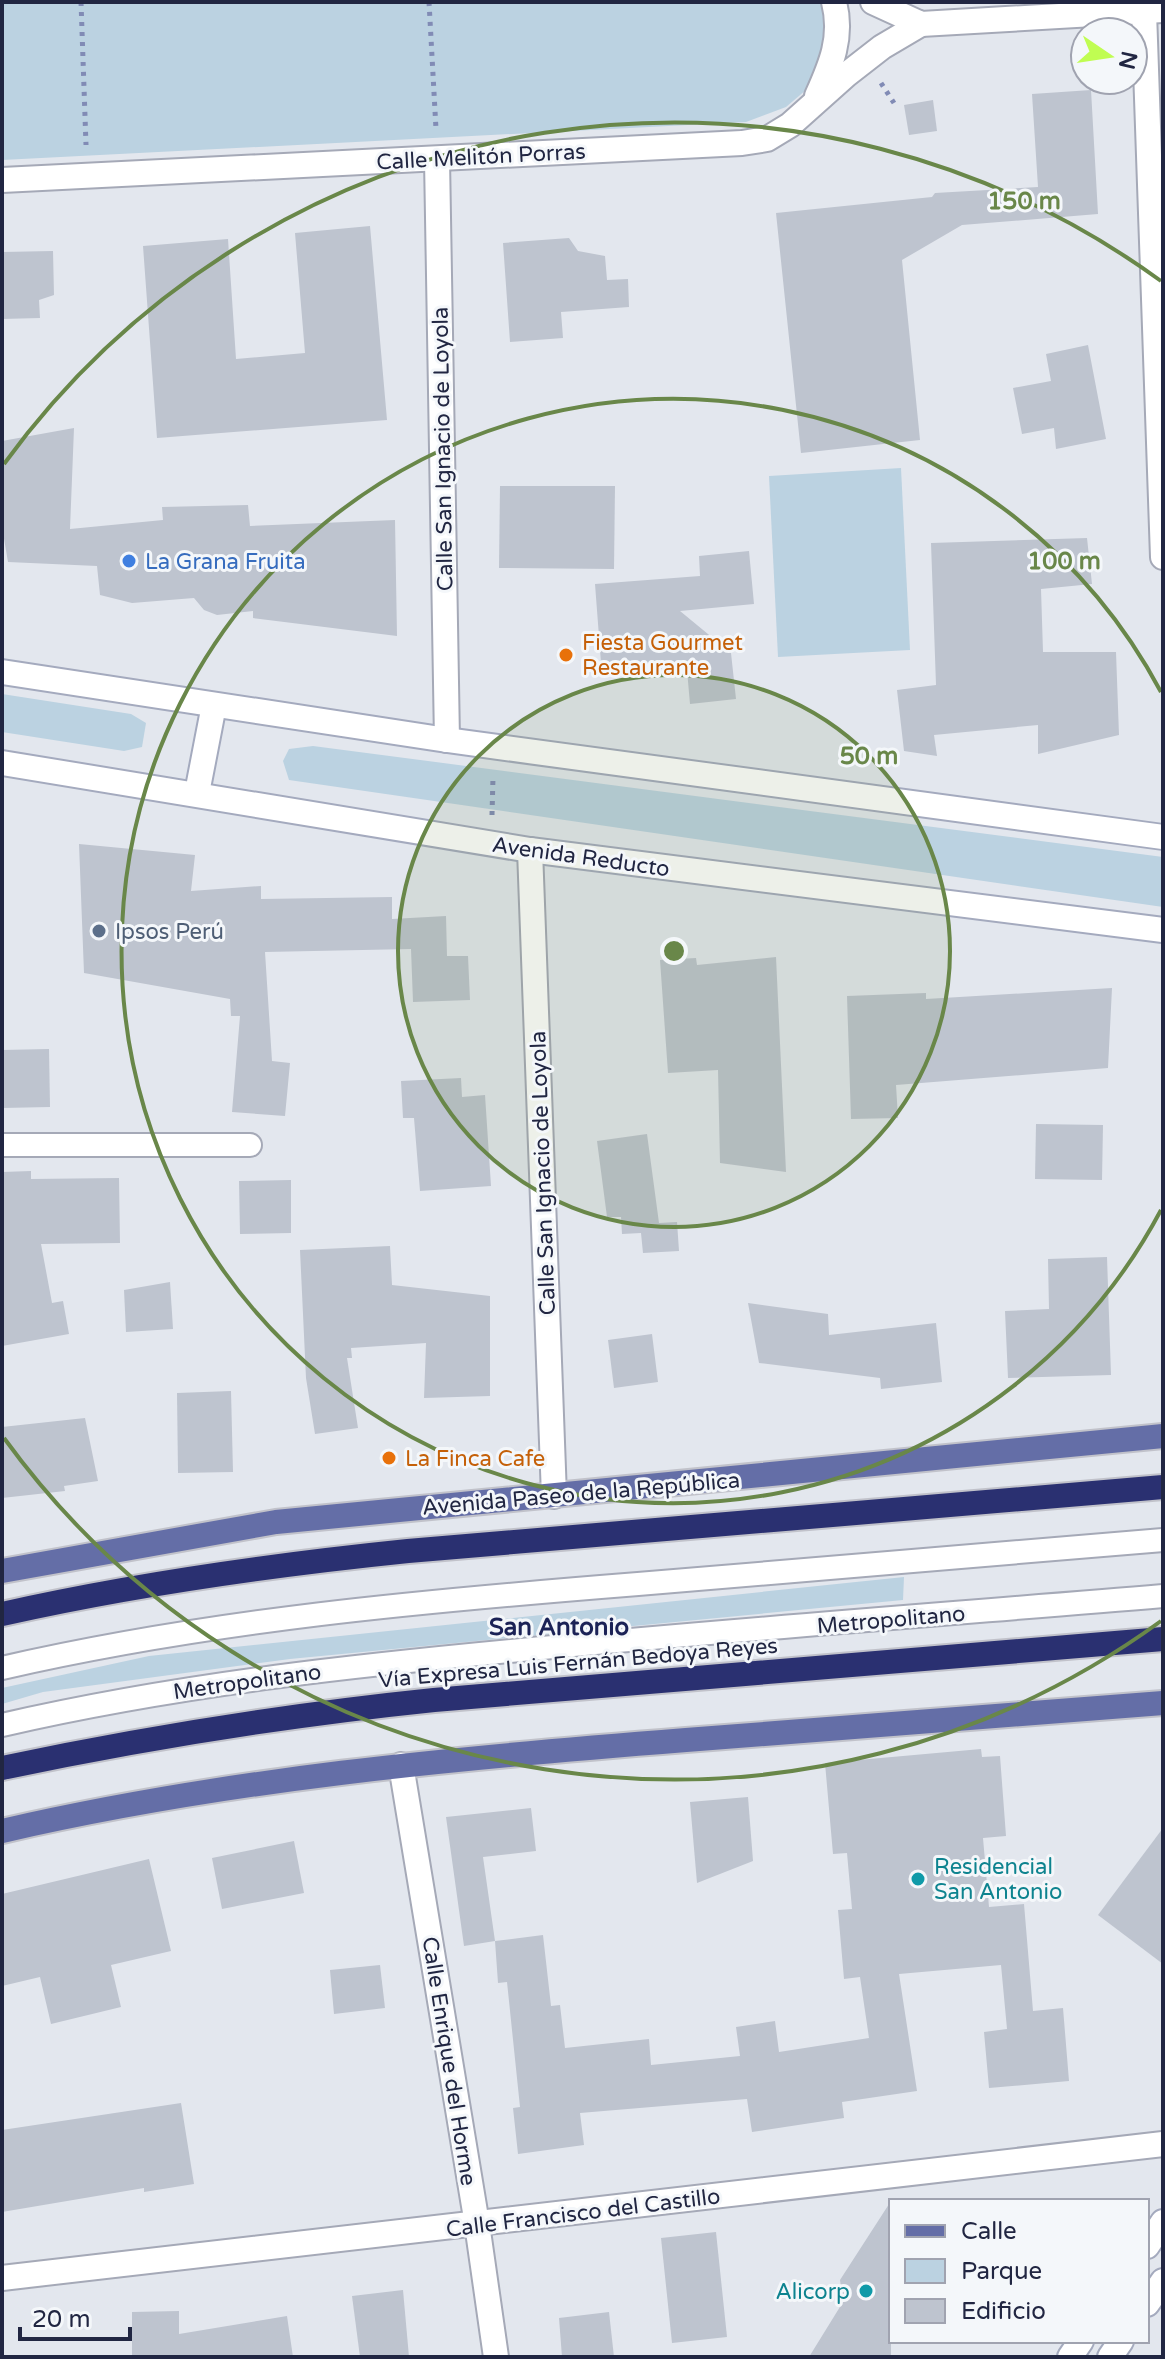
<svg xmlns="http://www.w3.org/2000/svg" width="1165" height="2359" viewBox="0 0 1165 2359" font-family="'Varela Round',sans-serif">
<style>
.green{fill:#bbd2e1}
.building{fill:#bec4cf}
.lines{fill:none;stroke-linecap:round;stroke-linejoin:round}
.lane-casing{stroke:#a5a9b7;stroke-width:26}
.street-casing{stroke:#a5a9b7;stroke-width:28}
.secondary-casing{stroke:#a4aabe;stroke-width:28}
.primary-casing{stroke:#c1c2ca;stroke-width:28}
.highway-casing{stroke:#c1c2ca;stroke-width:28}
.path{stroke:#818bb5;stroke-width:5;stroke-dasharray:4 6;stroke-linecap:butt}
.lane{stroke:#fff;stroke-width:22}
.street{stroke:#fff;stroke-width:24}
.secondary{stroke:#fff;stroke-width:24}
.primary{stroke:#646ea7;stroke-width:24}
.highway{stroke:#2a3071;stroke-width:24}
.ring{fill:none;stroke:#698749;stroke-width:4}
.shop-dot{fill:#3f7fe0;stroke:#f4f7fa;stroke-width:3}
.food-dot{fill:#e8710a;stroke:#f4f7fa;stroke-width:3}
.service-dot{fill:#5c6f8a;stroke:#f4f7fa;stroke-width:3}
.culture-dot{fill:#0f9aa8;stroke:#f4f7fa;stroke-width:3}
.labels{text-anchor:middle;stroke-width:6;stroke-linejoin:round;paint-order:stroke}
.street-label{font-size:22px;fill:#212642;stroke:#f4f7fa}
.shop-label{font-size:22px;fill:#366cbe;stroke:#f4f7fa;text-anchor:start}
.food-label{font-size:22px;fill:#c56008;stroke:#f4f7fa;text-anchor:start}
.service-label{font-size:22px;fill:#4e5e75;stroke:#f4f7fa;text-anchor:start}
.culture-label{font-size:22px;fill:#0d838f;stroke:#f4f7fa;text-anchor:start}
.neighbourhood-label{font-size:24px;font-weight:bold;fill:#1b2256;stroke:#f4f7fa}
.centre{fill:#698749;stroke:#f4f7fa;stroke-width:4}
.ring-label{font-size:24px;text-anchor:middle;font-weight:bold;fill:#698749;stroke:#f4f7fa;stroke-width:6;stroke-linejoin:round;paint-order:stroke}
</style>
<rect width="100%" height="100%" fill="#e3e7ee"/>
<g class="green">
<polygon points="2,2 824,2 831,24 813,84 786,107 746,122 2,160"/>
<polygon points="901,468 910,650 778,657 769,476"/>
<polygon points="2,694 131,714 146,723 142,747 124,751 2,732"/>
<polygon points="313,746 1163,857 1163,907 289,780 283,761 289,749"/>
<polygon points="904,1577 903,1600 290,1659 43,1692 2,1704 2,1688 149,1656"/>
</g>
<g class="building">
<polygon points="1091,90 1098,214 962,225 902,260 920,440 801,453 776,213 932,197 935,193 1038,187 1032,94"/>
<polygon points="933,100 937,131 909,135 904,105"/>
<polygon points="370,226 387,420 157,438 143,246 228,239 236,359 305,353 295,233"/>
<polygon points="569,238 578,251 605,256 607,280 628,279 629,307 561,312 563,338 510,342 503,243"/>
<polygon points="53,251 54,295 39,300 40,318 2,319 2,252"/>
<polygon points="1088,345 1106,439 1056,449 1054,428 1022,434 1013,388 1051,381 1046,354"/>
<polygon points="74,428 70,529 163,520 162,507 248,505 250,526 395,520 397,636 253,618 253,611 217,615 204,610 194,598 132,603 100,595 97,566 8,562 2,527 2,441"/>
<polygon points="500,486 615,486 614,569 499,568"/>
<polygon points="1087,538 1092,584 1041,589 1043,652 1116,652 1119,735 1038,754 1038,725 934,735 937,756 904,751 897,690 936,685 931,543"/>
<polygon points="749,551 754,604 680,611 731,653 736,699 690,704 687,670 602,676 595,584 700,576 699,556"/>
<polygon points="79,844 195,855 191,891 261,886 261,899 392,897 392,919 446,916 447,956 468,956 470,1000 413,1002 411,949 265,952 272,1061 290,1063 285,1116 232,1112 240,1016 231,1016 230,999 84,973"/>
<polygon points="776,957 786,1172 720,1163 718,1070 668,1073 660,960 696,958 697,965"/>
<polygon points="1112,988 1108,1068 896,1085 898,1118 851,1119 847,996 926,993 926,999"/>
<polygon points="49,1049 50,1107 2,1108 2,1050"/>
<polygon points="461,1078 462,1097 485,1095 491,1186 420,1191 414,1118 403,1118 401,1081"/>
<polygon points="1036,1124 1103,1125 1102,1180 1035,1179"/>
<polygon points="647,1134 659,1223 677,1222 679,1251 643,1253 641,1233 622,1234 621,1217 607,1217 597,1141"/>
<polygon points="31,1171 31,1179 119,1178 120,1243 41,1244 52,1303 63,1301 69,1334 2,1346 2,1172"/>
<polygon points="291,1180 291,1233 240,1234 239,1181"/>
<polygon points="390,1246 392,1285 490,1296 490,1396 424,1398 426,1343 351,1348 352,1358 347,1358 358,1428 315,1434 306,1378 300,1250"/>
<polygon points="1107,1257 1111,1375 1008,1378 1005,1311 1049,1309 1048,1259"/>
<polygon points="170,1282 173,1329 126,1332 124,1290"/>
<polygon points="748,1303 828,1314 829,1335 936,1323 942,1382 881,1389 880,1378 759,1363"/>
<polygon points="652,1334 658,1382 614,1388 608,1340"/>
<polygon points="231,1391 233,1472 178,1473 177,1393"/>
<polygon points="85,1418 98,1481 64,1486 65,1491 2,1498 2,1427"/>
<polygon points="981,1749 982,1757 1000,1756 1006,1836 983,1838 989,1907 1024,1904 1033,2011 1063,2008 1069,2081 989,2088 984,2032 1007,2029 1001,1965 899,1974 917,2091 842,2102 844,2118 752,2132 747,2099 580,2113 584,2145 518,2154 513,2108 520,2107 507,1982 498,1983 495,1941 543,1935 551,2006 560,2005 565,2048 649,2039 651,2065 740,2056 736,2027 775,2021 779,2052 869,2038 860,1977 844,1979 838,1910 852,1909 847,1853 833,1854 825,1763"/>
<polygon points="748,1797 753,1861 697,1883 690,1802"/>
<polygon points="531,1808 536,1851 483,1857 495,1941 464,1946 446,1817"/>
<polygon points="1163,1828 1163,1964 1098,1915"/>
<polygon points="294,1841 304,1893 222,1909 212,1858"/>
<polygon points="149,1859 171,1951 111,1965 121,2007 51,2024 40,1977 2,1986 2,1894"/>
<polygon points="380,1965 385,2008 334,2014 330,1970"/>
<polygon points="181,2103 194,2184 144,2192 144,2188 2,2212 2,2130"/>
<polygon points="891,2201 891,2357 809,2357 843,2302 840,2280"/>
<polygon points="716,2232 727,2337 672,2343 661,2238"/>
<polygon points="403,2290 409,2357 360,2357 352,2296"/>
<polygon points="179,2311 179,2334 287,2316 293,2357 132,2357 132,2312"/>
<polygon points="609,2312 614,2357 562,2357 559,2318"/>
</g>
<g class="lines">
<g class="lane-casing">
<g id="lane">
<polyline points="2,1145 250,1145"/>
<path d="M2 1668C211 1620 424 1601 638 1584 813 1569 988 1555 1163 1540"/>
<path d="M2 1725C184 1683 368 1664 553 1647 756 1628 960 1613 1163 1596"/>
</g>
</g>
<g class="street-casing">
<g id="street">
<polyline points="873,2 921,24 1163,10"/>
<polyline points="1144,12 1163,557"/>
<path d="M817 96C831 65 843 37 834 2"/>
<polyline points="437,159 447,740"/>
<polyline points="2,180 742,143 767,139 790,125 846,75 882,47 921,24"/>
<polyline points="530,850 554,1496"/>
<polyline points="401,1765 477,2224 496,2357"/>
<polyline points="2,2278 1163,2144"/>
</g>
</g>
<g class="secondary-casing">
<g id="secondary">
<polyline points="2,672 447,740 1163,837"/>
<polyline points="2,763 530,850 1163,930"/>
<polyline points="197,793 214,705"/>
<polyline points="1147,2246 1163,2222"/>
<polyline points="1147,2304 1163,2281"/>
<polyline points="1070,2357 1081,2341"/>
<polyline points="1110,2357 1121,2341"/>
</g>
</g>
<g class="primary-casing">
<g id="primary">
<polyline points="2,1571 276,1522 1163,1436"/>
<path d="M2 1831C227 1779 456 1758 686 1740 845 1728 1004 1715 1163 1703"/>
</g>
</g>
<g class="highway-casing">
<g id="highway">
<path d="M2 1614C136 1584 271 1565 408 1551L1163 1487"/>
<path d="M2 1768C145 1738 288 1715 434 1700L1163 1639"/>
</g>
</g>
<g class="path">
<polyline points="81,2 86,145"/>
<polyline points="429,2 436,129"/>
<polyline points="881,83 894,103"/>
<polyline points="492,815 493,777"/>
</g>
<use href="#lane" class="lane"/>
<use href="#street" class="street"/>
<use href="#secondary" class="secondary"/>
<use href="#primary" class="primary"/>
<use href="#highway" class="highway"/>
</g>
<circle cx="674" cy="951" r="276" fill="#698749" fill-opacity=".12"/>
<g class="ring">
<circle cx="674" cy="951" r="276"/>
<path d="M1161 1210A552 552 0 1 1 1161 692"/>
<path d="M1161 1621A828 828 0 0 1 4 1438M4 464A828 828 0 0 1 1161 281"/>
</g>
<circle class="shop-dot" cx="129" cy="561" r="8"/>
<g class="food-dot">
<circle cx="566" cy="655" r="8"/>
<circle cx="389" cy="1458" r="8"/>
</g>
<circle class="service-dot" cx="99" cy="931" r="8"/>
<g class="culture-dot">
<circle cx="918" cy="1879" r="8"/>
<circle cx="866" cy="2291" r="8"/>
</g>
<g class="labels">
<g class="street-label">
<text transform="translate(481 156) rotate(-3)" y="8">Calle Melitón Porras</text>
<text transform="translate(442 449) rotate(-91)" y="8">Calle San Ignacio de Loyola</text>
<text transform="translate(581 856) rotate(8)" y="8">Avenida Reducto</text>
<text transform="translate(542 1173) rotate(-92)" y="8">Calle San Ignacio de Loyola</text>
<text transform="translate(581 1493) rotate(-5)" y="8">Avenida Paseo de la República</text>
<text transform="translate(891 1619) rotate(-5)" y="8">Metropolitano</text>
<text transform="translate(578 1662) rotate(-5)" y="8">Vía Expresa Luis Fernán Bedoya Reyes</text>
<text transform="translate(247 1681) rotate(-8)" y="8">Metropolitano</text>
<text transform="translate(450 2061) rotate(81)" y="8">Calle Enrique del Horme</text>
<text transform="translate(583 2212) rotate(-7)" y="8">Calle Francisco del Castillo</text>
</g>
<g class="shop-label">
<text x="145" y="569">La Grana Fruita</text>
</g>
<g class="food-label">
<text x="582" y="650">Fiesta Gourmet<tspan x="582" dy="25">Restaurante</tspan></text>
<text x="405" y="1466">La Finca Cafe</text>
</g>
<g class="service-label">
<text x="115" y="939">Ipsos Perú</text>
</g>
<g class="culture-label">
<text x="934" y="1874">Residencial<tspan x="934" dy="25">San Antonio</tspan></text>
<text x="850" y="2299" text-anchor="end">Alicorp</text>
</g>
<g class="neighbourhood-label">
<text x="559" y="1635">San Antonio</text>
</g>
</g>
<circle cx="674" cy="951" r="12" class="centre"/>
<g class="ring-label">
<text x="1024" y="209">150 m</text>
<text x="1064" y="569">100 m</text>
<text x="869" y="764">50 m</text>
</g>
<rect width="1165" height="2359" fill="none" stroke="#212642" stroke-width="8"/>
<rect x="889" y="2199" width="260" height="144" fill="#f4f7fa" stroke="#a0a3b0" stroke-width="2"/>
<rect x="905" y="2225" width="40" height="12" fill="#646ea7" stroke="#a0a3b0" stroke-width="2"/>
<text x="961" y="2239" font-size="24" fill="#212642">Calle</text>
<rect x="905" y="2259" width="40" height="24" fill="#bbd2e1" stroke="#a0a3b0" stroke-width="2"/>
<text x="961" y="2279" font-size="24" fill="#212642">Parque</text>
<rect x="905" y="2299" width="40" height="24" fill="#bec4cf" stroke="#a0a3b0" stroke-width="2"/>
<text x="961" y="2319" font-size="24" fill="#212642">Edificio</text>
<g transform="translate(1109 56) rotate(103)"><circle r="38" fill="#f4f7fa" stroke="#a0a3b0" stroke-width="2"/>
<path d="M0-6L14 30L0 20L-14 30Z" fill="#c0fd52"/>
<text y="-12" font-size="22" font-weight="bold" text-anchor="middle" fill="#212642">N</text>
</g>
<path d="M20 2327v12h110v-12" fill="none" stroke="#212642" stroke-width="4"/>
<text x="32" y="2327" font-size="24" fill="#212642" stroke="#f4f7fa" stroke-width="6" paint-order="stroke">20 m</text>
</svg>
